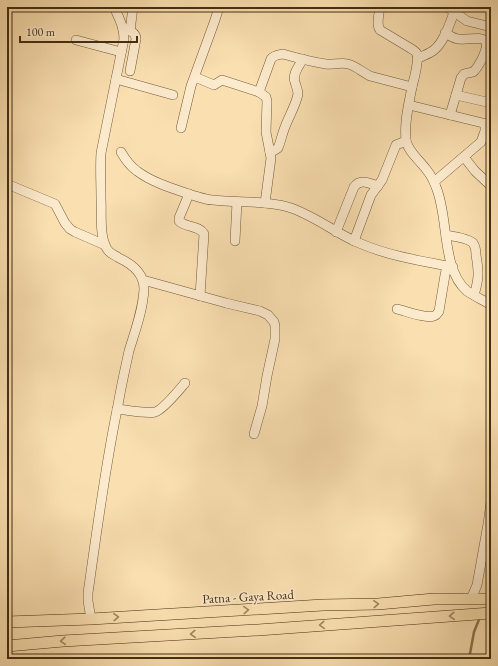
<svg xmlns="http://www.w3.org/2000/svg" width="498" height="666" viewBox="0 0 498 666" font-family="'EB Garamond',serif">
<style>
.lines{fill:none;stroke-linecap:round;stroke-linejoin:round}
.stream{stroke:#8c7450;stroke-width:2.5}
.minor-casing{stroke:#715a3a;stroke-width:10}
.major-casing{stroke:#432e12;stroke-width:12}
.minor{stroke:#fceacc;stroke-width:9}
.major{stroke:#fadfb0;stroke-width:11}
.oneway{stroke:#9e8661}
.labels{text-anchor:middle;stroke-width:3;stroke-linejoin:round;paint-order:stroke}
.street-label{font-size:13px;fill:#432e12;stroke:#fceacc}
</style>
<rect width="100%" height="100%" fill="#fadfb0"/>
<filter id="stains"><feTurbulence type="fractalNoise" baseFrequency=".005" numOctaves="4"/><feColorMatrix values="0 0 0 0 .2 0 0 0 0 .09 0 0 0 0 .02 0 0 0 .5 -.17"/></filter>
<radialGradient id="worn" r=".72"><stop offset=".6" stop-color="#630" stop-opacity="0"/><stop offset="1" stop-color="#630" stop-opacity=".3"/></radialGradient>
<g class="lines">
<g class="stream">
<polyline points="488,597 491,589"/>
<polyline points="469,659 474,632 480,617"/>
</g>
<g class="minor-casing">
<g id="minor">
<path d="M380 7C379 15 376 24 380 30L410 48C413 50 416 51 417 54 419 62 414 79 412 87 409 103 404 122 406 139 406 149 419 160 426 169 430 174 434 181 436 187 449 217 441 269 467 291 474 296 483 300 491 305"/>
<polyline points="447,7 467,21 491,27"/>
<path d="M123 28C129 30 136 32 136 39L130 71"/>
<polyline points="130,31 133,7"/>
<path d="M445 33C449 35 454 39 459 39 473 41 495 30 483 57 481 61 477 69 473 72 470 73 466 73 464 74L461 78 450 115"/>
<polyline points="76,40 121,52"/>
<path d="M417 59C422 56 429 54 434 50 445 41 451 20 456 7"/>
<polyline points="195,77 214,85 222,80 225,81 259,92 266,97 267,101 266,132 271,158 265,203"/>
<polyline points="116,79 173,95"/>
<path d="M259 92 271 59C274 55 278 55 283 54 297 58 312 62 326 64 334 65 341 62 348 64 356 66 362 72 370 76L412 87"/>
<polyline points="456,95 491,103"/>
<polyline points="409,105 491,125"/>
<polyline points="181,128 191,86 215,20 219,7"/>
<path d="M121 152C125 159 130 166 137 171 153 183 174 189 192 195 199 197 206 200 213 200 238 203 264 200 288 207 314 215 335 233 359 243 389 256 421 261 453 267"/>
<path d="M270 152 275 150 278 148C281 141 282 134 285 127 289 116 296 105 298 94 298 90 296 86 295 82 292 74 299 66 303 59"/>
<polyline points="464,157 475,171 491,186"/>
<polyline points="434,182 481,142 485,131 485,124"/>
<polyline points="7,184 55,204 65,223 70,229 75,232 105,245"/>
<path d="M189 194 179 218V221C186 228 199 225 204 234L200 296"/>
<path d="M336 232 354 187C360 178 369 183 378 186"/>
<path d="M446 235C452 236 468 238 473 243 475 246 476 251 476 255 479 272 479 279 474 295"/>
<polyline points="235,241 237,202"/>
<polyline points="354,241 371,195 382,180 396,145 406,141"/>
<polyline points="143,280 226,303 260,311 268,315 274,322 275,326 275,339 267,376 262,406 254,434"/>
<path d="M397 309C406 311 425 319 434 316 437 315 437 314 439 311L445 275 447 266"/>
<path d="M117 409C127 410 146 414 155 412 163 410 179 390 185 383"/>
<polyline points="471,599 477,585 488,524 491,502"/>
<path d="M91 619 88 601V593C97 530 105 467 118 405 121 387 125 369 129 351 135 331 143 310 144 289 144 274 132 264 119 258 115 255 110 254 107 249 99 236 102 213 101 199 101 183 100 168 101 153L124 39C124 27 119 18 114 7"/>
</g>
</g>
<g class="major-casing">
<g id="major">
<polyline points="7,622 91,619 323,605 378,604 434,599 491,599"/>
<polyline points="7,646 63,641 258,630 491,613"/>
</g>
</g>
<use href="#minor" class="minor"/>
<use href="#major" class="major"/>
</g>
<defs><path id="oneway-chevron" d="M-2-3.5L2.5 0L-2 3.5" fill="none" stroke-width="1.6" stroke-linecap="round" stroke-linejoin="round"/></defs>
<g class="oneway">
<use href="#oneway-chevron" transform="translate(376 604) rotate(-3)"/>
<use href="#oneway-chevron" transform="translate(246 610) rotate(-3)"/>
<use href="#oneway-chevron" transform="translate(452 616) rotate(176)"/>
<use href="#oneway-chevron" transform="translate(116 617) rotate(-3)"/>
<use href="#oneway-chevron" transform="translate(322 625) rotate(176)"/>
<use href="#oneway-chevron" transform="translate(193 634) rotate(177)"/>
<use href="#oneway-chevron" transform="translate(63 641) rotate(176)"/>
</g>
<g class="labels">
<g class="street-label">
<text transform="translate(248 596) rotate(-3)" y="5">Patna - Gaya Road</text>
</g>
</g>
<rect width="498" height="666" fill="none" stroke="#fadfb0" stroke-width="24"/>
<rect x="8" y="8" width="482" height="650" fill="none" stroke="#432e12" stroke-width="2"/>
<rect x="12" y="12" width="474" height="642" fill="none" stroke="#432e12"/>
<path d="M20 36v6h117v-6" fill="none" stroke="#432e12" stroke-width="2"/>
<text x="26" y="36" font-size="12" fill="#432e12" stroke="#fceacc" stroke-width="3" paint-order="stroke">100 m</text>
<rect width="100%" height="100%" filter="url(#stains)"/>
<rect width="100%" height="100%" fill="url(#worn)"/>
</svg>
